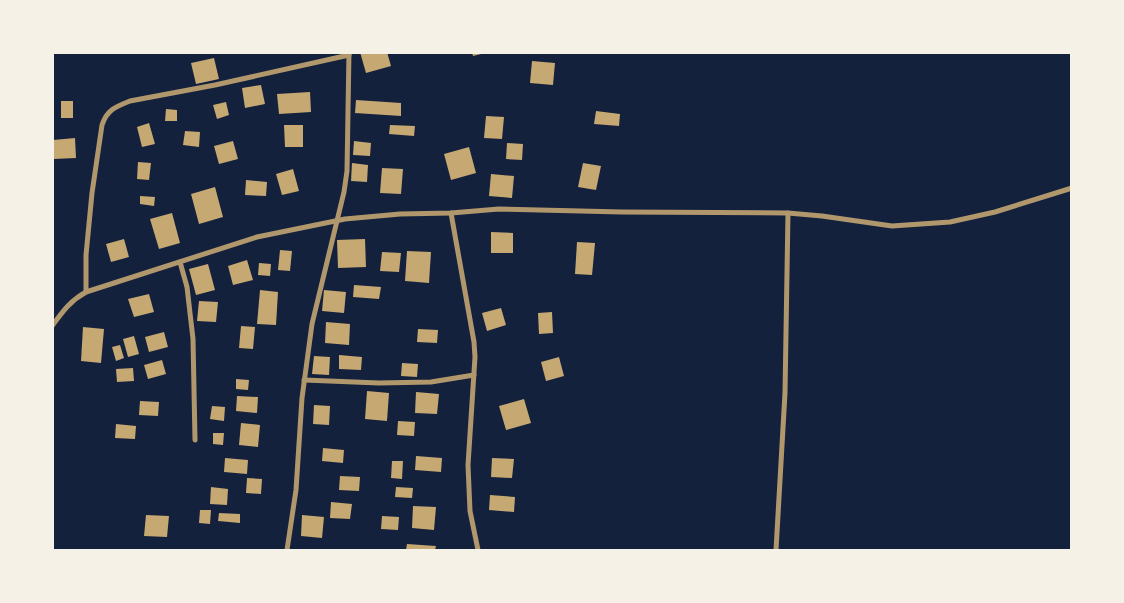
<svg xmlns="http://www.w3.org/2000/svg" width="1124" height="603" viewBox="0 0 1124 603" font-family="'PT Sans Narrow',sans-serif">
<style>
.building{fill:#c6a872}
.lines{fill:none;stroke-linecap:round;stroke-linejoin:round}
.minor{stroke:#b1986c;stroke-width:5}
</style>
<rect width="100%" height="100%" fill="#14213d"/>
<g class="building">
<polygon points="360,52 387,52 391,66 366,73"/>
<polygon points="472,52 485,52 485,53 473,56"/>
<polygon points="214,58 219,79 196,84 191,63"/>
<polygon points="532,61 555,63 553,85 530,83"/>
<polygon points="261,85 265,104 245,108 242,88"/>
<polygon points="310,92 311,112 279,114 277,94"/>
<polygon points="356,100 401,103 401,116 355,113"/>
<rect x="61" y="101" width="12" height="17"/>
<polygon points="226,102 229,115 217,119 213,105"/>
<polygon points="166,109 177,110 177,121 165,121"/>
<polygon points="596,111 620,114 619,126 594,124"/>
<polygon points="486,116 504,117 502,139 484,138"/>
<polygon points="149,123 155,144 142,147 137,127"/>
<polygon points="284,125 303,125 303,147 285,147"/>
<polygon points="390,125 415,126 414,136 389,134"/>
<polygon points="185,131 200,132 199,147 183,145"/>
<polygon points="75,138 76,158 54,159 53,140"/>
<polygon points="233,141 238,159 219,164 214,146"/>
<polygon points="354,141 371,143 370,156 353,155"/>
<polygon points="507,143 523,144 522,160 506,159"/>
<polygon points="469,147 476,173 451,180 444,154"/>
<polygon points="138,162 151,163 149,180 137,179"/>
<polygon points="352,163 368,165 367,182 351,181"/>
<polygon points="583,163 601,166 596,190 578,187"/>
<polygon points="382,168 403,169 401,194 380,193"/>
<polygon points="293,169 299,191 282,195 276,174"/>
<polygon points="491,174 514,176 512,198 489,196"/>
<polygon points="246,180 267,182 266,196 245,195"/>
<polygon points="215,187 223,217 199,224 191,194"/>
<polygon points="140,196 155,197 154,206 140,204"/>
<polygon points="172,213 180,243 159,249 150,219"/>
<polygon points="491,232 513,233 513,253 491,253"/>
<polygon points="124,239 129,257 111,262 106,244"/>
<polygon points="365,239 366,267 338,268 337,240"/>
<polygon points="577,242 595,243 592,275 575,274"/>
<polygon points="280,250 292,251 290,271 278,270"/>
<polygon points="407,251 431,252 429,283 405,281"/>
<polygon points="382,252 401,253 399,272 380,271"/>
<polygon points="247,260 253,280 233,285 228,266"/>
<polygon points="259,263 271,264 270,276 258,275"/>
<polygon points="208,264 215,290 196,295 189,269"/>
<polygon points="354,285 381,287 379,299 353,297"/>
<polygon points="260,290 278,292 276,325 257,324"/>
<polygon points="324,290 346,292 344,313 322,311"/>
<polygon points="149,294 154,312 134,317 128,299"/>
<polygon points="199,301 218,302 216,322 197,321"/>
<polygon points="501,308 506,325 487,331 482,313"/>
<polygon points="552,312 553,333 539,334 538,313"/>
<polygon points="326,322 350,324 349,345 325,343"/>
<polygon points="241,326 255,327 253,349 239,348"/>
<polygon points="83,327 104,329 101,363 81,361"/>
<polygon points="418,329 438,330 437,343 417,342"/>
<polygon points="164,332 168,347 149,352 145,337"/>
<polygon points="134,336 139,354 128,357 123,339"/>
<polygon points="120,345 124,358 116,361 112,347"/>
<polygon points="339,355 362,357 361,370 339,369"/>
<polygon points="314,356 330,357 329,375 312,374"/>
<polygon points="559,357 564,376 546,381 541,362"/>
<polygon points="162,360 166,374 148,379 144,365"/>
<polygon points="402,363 418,364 417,377 401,376"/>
<polygon points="133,368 134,381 117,382 116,369"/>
<polygon points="236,379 249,380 248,390 236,389"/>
<polygon points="367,391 389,393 387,421 365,419"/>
<polygon points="416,392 439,394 437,414 415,413"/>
<polygon points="237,396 258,397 257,413 236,411"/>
<polygon points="524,399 531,423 506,430 499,406"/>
<polygon points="140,401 159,402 158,416 139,415"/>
<polygon points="314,405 330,406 329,425 313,424"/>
<polygon points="212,406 225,407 224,421 210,419"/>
<polygon points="398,421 415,422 414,436 397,435"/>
<polygon points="241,423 260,425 258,447 239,445"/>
<polygon points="116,424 136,426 135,439 115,438"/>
<polygon points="213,433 224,433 223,445 213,444"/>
<polygon points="323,448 344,450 343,463 322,461"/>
<polygon points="416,456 442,458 441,472 415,470"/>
<polygon points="225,458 248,460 247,474 224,472"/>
<polygon points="492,458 514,459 512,478 491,477"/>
<polygon points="392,461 403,461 402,479 391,478"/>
<polygon points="340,476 360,477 359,491 339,490"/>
<polygon points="247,478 262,479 261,494 246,493"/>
<polygon points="211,487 228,489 227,505 210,504"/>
<polygon points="396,487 413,488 412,498 395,497"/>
<polygon points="490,495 515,497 514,512 489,510"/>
<polygon points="331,502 352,504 350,519 330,518"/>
<polygon points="413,506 436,507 434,530 412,528"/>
<polygon points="200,510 211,510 210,524 199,523"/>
<polygon points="219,513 240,514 240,523 218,521"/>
<polygon points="146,515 169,516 167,537 144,536"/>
<polygon points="302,515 324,517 322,538 301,536"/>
<polygon points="382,516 399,517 398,530 381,529"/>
<polygon points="407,544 436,546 435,550 406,550"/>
</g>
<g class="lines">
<g class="minor">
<polyline points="451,213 474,342 475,357 468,465 470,511 478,550"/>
<polyline points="180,262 187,287 193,339 195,440"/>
<path d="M86 292V255L92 193 102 125C107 110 115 107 130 101L215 85 349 55"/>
<path d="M52 326C63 311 70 301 86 292L257 237 345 219 400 214 451 213 499 209 622 212 788 213 822 216 892 226 950 222 995 212 1072 188"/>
<polyline points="304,380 379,383 431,382 474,375"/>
<polyline points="287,550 296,490 302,398 312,324 344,192 347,171 349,52"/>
<polyline points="776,550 785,393 788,213"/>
</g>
</g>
<rect width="1124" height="603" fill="none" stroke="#f6f1e7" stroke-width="108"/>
</svg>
